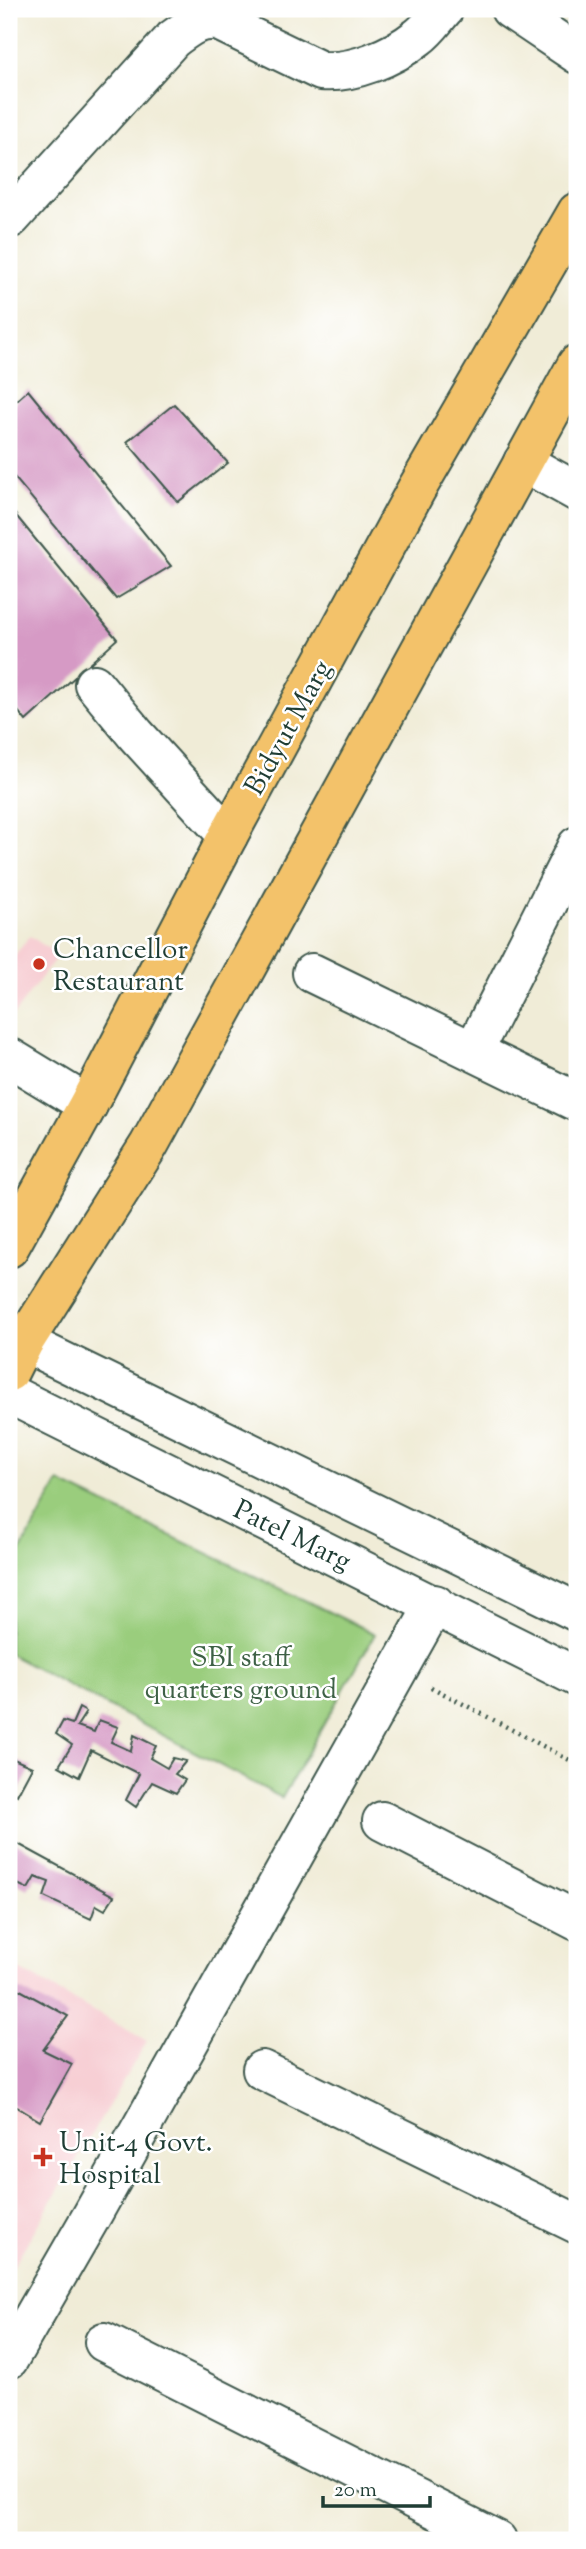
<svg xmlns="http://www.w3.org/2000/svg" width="586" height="2549" viewBox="0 0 586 2549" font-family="'Sorts Mill Goudy',serif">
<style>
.built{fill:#f7cfd4}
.green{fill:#9acd7d;stroke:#5c8558;stroke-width:2}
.building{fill:#d69ac5}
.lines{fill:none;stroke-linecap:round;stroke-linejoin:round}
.minor-casing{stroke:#3e574c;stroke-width:42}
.major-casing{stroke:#3e574c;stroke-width:42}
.path{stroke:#3e574c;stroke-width:4.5;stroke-dasharray:2 5;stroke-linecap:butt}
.minor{stroke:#fff;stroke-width:38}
.major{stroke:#f3c26a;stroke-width:38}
.poi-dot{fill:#c8321e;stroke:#fff;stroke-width:2.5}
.labels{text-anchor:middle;stroke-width:5;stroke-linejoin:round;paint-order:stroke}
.street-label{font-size:28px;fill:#1f3d34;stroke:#fff}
.poi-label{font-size:28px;fill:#1f3d34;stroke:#fff;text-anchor:start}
.park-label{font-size:28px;fill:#3e6146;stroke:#fff}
</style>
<rect width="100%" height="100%" fill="#fff"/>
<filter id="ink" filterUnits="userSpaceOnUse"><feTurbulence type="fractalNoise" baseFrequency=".0143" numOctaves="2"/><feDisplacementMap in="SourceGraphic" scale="14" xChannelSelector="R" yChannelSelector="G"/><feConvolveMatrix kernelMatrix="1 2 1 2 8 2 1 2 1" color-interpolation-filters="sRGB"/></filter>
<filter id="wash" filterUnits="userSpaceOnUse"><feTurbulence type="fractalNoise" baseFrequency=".00686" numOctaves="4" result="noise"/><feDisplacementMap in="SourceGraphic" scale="28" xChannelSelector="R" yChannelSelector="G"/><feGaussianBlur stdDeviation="1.57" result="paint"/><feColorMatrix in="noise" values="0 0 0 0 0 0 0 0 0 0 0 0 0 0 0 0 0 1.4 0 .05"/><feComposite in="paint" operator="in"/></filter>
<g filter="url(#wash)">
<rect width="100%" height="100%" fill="#f0ecd7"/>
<g class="built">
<polygon points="30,936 58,955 9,1021 9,962"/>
<polygon points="9,1964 147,2041 9,2273"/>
</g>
<polygon class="green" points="59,1482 375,1634 282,1798 9,1654 9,1571"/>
<g id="blocks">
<g class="building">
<polygon points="28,390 171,566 116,599 9,471 9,407"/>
<polygon points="174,404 228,463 178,502 127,442"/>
<polygon points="9,507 117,639 26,721 9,700"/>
<polygon points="79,1708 86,1712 77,1726 94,1732 99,1720 118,1727 111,1742 131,1751 134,1735 156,1746 150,1758 167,1768 173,1758 186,1761 175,1774 185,1780 176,1793 152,1782 136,1807 126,1800 139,1774 91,1750 79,1777 59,1766 72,1745 56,1734 63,1721 72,1724"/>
<polygon points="9,1757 32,1767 17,1795 9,1790"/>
<polygon points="9,1839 114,1896 105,1910 96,1905 91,1919 44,1897 49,1882 35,1877 28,1889 9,1880"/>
<polygon points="9,1984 68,2016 43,2050 72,2064 40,2121 9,2102"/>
</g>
</g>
</g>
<g filter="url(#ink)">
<use href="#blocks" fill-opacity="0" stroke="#3e574c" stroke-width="2"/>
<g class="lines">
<g class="minor-casing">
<g id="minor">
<polyline points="510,9 577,54"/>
<path d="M11 218 173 39C188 28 198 19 218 21L321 71C352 74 393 57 418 37 428 30 436 18 444 9"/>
<polyline points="523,462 577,492"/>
<polyline points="94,684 136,735 228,836"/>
<polyline points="312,973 577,1102"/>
<polyline points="474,1050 577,846"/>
<polyline points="9,1057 88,1105"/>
<polyline points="9,1335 577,1612"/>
<polyline points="9,1394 577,1677"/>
<polyline points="382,1821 577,1921"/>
<polyline points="262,2070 577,2224"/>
<polyline points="104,2342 497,2540"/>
<polyline points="9,2359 91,2217 435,1604"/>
</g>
</g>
<g class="major-casing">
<g id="major">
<polyline points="9,1248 88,1105 228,836 416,490 577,212"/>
<polyline points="9,1372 24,1342 149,1145 577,364"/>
</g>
</g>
<polyline class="path" points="431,1687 577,1764"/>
<use href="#minor" class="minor"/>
<use href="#major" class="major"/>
</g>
</g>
<g class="poi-dot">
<circle cx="39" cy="964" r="7"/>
<path d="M39.5 2146.5h7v7h7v7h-7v7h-7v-7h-7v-7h7z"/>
</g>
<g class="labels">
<g class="street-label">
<text transform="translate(287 727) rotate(-61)" y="10">Bidyut Marg</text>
<text transform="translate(293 1534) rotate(26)" y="10">Patel Marg</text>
</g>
<g class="poi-label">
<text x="53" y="958">Chancellor<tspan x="53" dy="32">Restaurant</tspan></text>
<text x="59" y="2151">Unit-4 Govt.<tspan x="59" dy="32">Hospital</tspan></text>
</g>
<g class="park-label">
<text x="241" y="1666">SBI staff<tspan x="241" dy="32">quarters ground</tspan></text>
</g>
</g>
<rect width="586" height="2549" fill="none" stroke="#fff" stroke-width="35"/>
<path d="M323 2496v10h107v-10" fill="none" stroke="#1f3d34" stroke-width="3.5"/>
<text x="334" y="2496" font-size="21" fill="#1f3d34" stroke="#ffffff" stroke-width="5" paint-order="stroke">20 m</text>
</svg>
